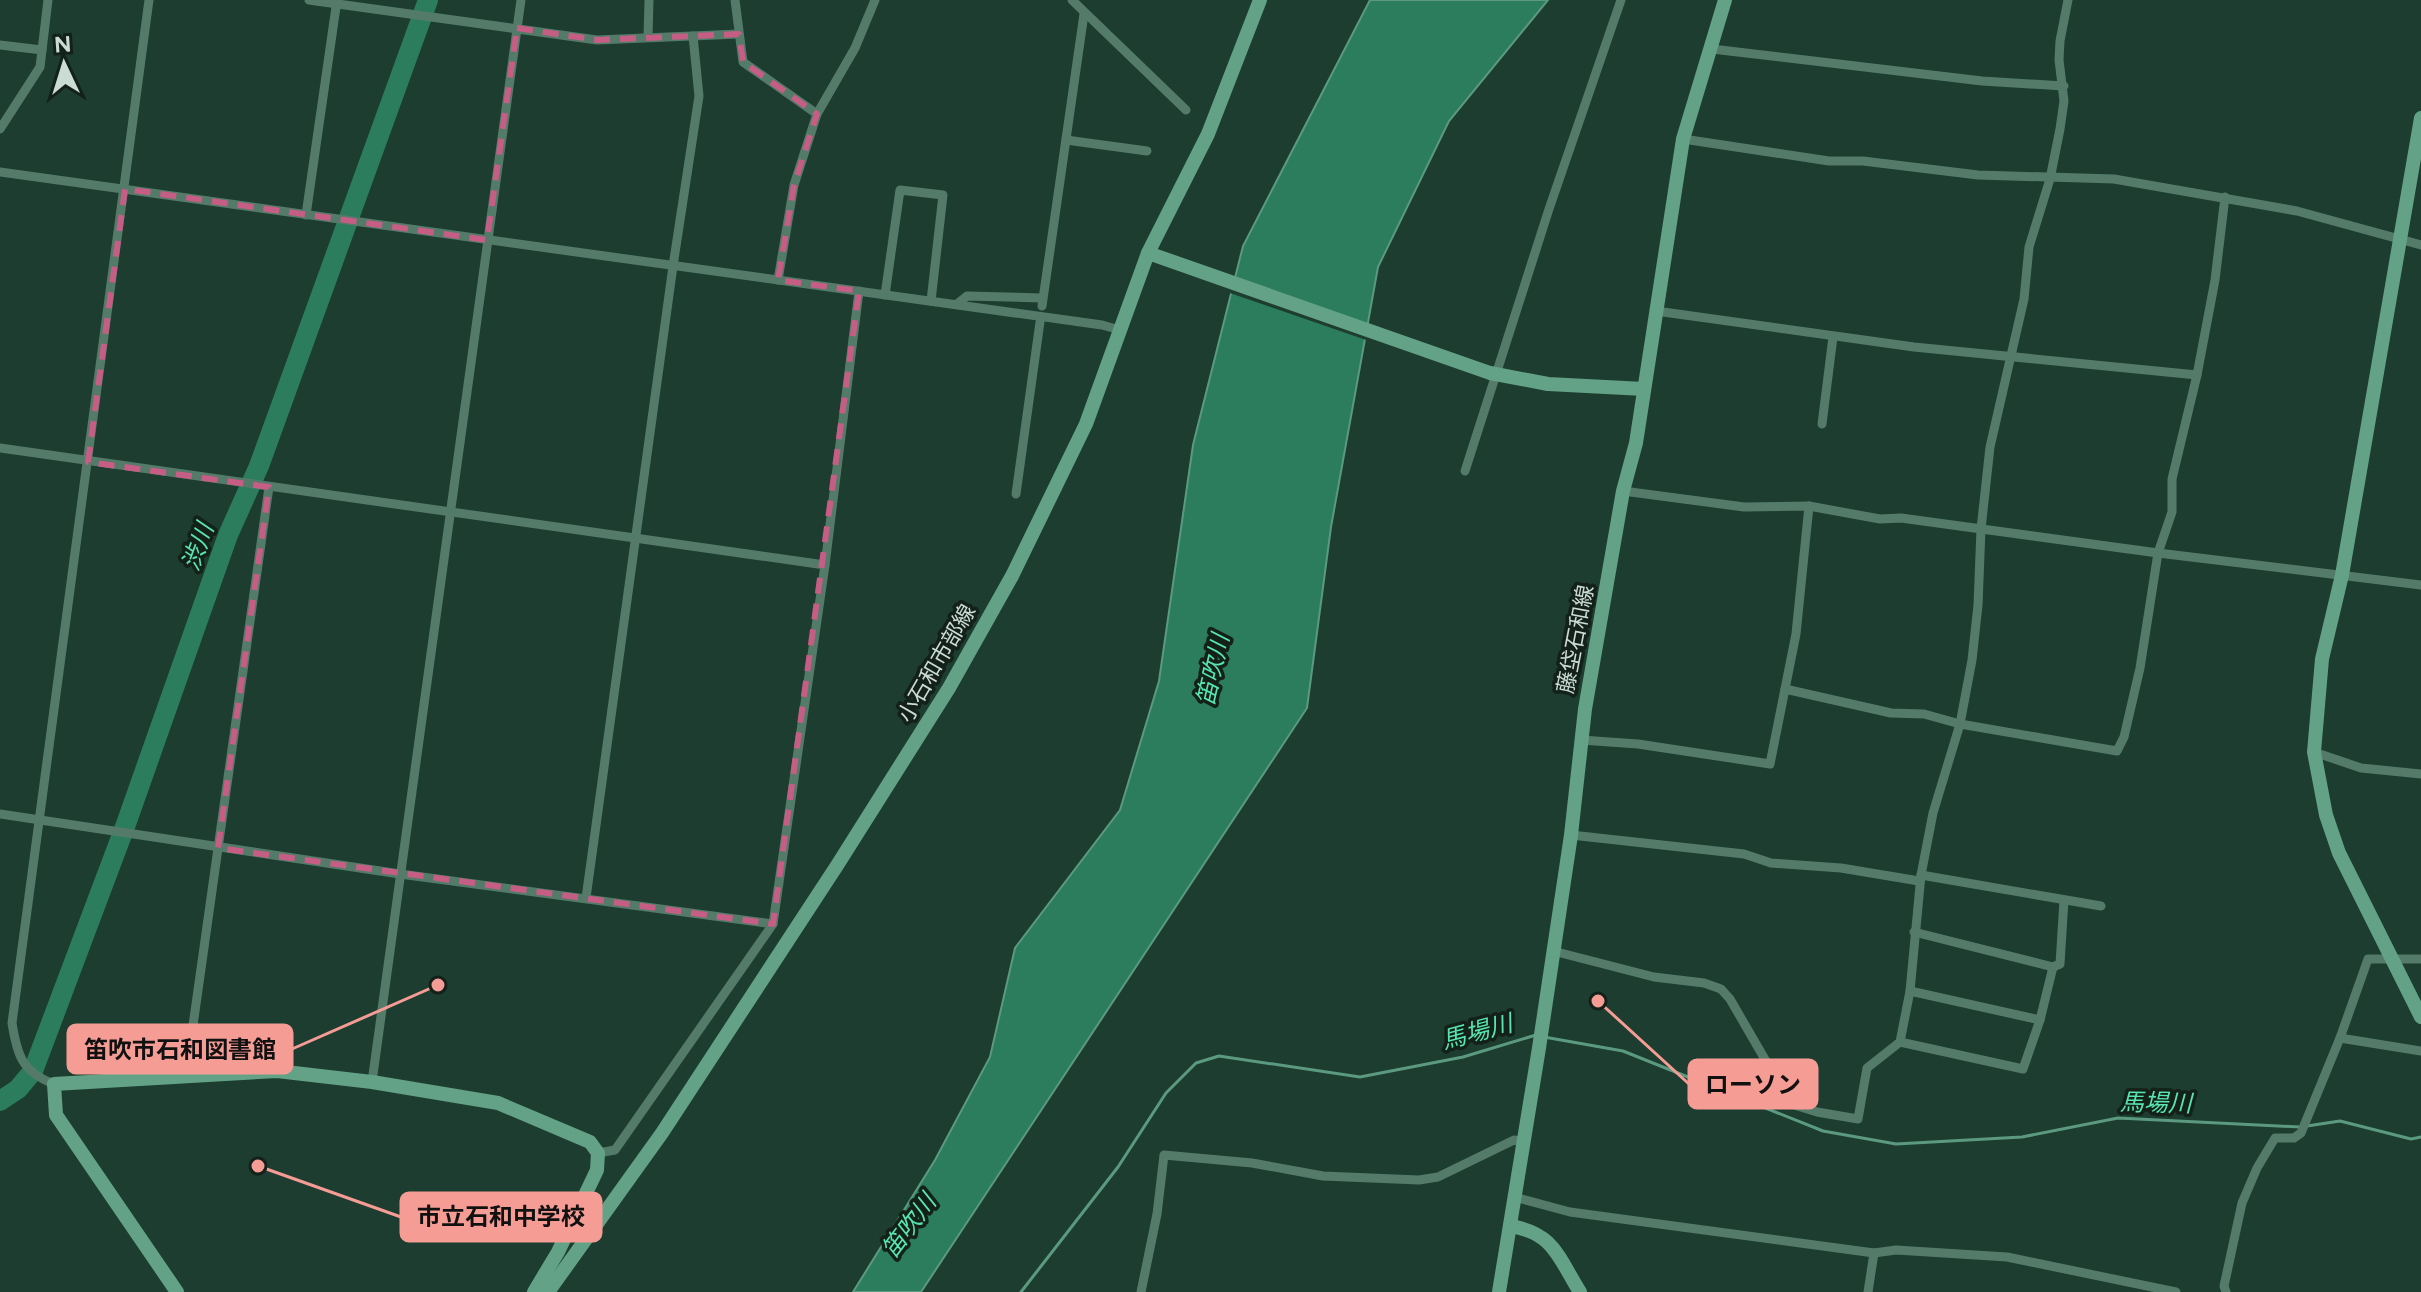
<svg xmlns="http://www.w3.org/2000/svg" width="2421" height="1292" viewBox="0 0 2421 1292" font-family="Figtree,'Noto Sans JP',sans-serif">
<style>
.water{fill:#2c7d5d;stroke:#5b9a80;stroke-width:2}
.pier{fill:#1c3d2f}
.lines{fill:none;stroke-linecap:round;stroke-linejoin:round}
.stream{stroke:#5b9a80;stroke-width:3}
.river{stroke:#2c7d5d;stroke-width:20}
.street{stroke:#547b69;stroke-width:9}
.secondary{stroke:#63a286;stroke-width:14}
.marked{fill:none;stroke:#c55d85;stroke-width:6;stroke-dasharray:16 10;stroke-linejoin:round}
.labels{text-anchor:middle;stroke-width:7;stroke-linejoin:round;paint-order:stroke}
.street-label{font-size:22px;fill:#cadcd3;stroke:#13211a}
.water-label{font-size:24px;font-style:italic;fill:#58e6b0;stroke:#13211a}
.leader{fill:none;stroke:#f59c95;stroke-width:3}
.callout-dot{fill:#f59c95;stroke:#13211a;stroke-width:3}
.callout{fill:#f59c95;stroke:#f59c95;stroke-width:3}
.callout-label{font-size:24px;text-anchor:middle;font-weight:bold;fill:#111}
</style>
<rect width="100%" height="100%" fill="#1c3d2f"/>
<polygon class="water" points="1370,0 1548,0 1449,121 1378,267 1331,527 1307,708 921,1292 853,1292 935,1160 990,1057 1015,948 1120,810 1159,681 1193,445 1243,246"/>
<polygon class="pier" points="1231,278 1372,326 1369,341 1227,292"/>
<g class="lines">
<g class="stream">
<polyline points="1544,1037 1623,1051 1823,1131 1896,1144 2022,1137 2118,1118 2300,1127"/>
<polyline points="2307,1126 2340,1121 2411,1139 2421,1137"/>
<polyline points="1021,1292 1118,1167 1166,1093 1196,1063 1219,1056 1360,1077 1463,1057 1536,1035"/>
</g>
<polyline class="river" points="0,1101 18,1089 33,1071 126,824 228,535 259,466 428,0"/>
<g class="street">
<polyline points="309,0 597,40 739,34"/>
<polyline points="735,0 743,62 817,114"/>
<polyline points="1072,0 1186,110"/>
<polyline points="648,37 649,0"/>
<polyline points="0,45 42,50"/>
<polyline points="1712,49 1982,81 2064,86"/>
<polyline points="0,129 40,67 48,0"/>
<polyline points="1683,139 1829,161 1863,161 1978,175 2114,179 2297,211 2421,245"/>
<polyline points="1066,140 1147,151"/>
<polyline points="0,172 1102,325 1120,330"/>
<polyline points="306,215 337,0"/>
<polyline points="778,280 794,185 817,114 855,48 875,0"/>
<polyline points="885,295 900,190 943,195 931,301"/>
<polyline points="957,304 967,296 1042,298"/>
<polyline points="1042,306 1084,14"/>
<polyline points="1656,311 1914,347 2197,375"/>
<polyline points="1822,424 1833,337"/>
<polyline points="0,448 825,565"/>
<polyline points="1465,471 1549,209 1621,0"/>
<polyline points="1623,491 1744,507 1809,506 1880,519 1901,518 2158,553 2421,585"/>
<polyline points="1016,494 1040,322"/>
<polyline points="1785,689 1891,713 1924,714 1960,724 2117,751 2124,737 2140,668 2158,553 2172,512 2172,479 2197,375 2215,280 2225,197"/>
<polyline points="1581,740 1638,744 1770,764 1796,634 1809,506"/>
<polyline points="2314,752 2361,768 2421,774"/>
<polyline points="0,814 400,874 773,924"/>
<polyline points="1571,835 1744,854 1771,863 1841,868 1919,881"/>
<polyline points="1921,875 2101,906"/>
<polyline points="586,898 673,266 699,96 693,36"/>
<polyline points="1914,932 2053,967 2060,964 2064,900"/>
<polyline points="1553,951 1654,977 1704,983 1721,989 1730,999 1774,1075 1772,1098 1817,1112 1858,1119 1867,1068 1900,1042 1910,991 1921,875 1933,813 1960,724 1972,660 1978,605 1981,529 1990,447 2024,299 2029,247 2050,179 2060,129 2064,101 2059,60 2060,41 2068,0"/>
<polyline points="1910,991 2040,1020"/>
<polyline points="2340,1038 2421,1051"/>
<polyline points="1900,1042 2023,1069 2040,1020 2053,967"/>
<polyline points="186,1075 269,487"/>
<polyline points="372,1082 521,0"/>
<path d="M54 1084C22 1072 17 1055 12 1023L149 0"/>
<polyline points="598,1153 615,1150 773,924 825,565 859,291"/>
<polyline points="1514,1197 1570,1212 1874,1253 1896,1250 2007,1257 2176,1292"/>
<polyline points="1141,1292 1157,1214 1164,1155 1252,1163 1323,1176 1419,1180 1438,1177 1514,1140 1524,1142"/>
<polyline points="1868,1292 1874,1253"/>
<polyline points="2226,1292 2224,1286 2242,1203 2257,1168 2275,1138 2294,1138 2301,1133 2340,1038 2368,959 2421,959"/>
</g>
<g class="secondary">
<polyline points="2421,118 2342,575 2322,659 2314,752 2326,815 2339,853 2421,1017"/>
<polyline points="1148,253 1490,373 1548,384 1644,389"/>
<path d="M1510 1226C1554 1233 1558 1257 1580 1292"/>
<polyline points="177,1292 56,1115 54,1084 277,1071 372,1082 498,1103 590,1142 598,1153 597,1170 558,1252 534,1292"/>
<polyline points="548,1292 662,1133 838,864 949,688 1012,576 1086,424 1148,253 1208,134 1260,0"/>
<polyline points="1499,1292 1539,1048 1571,835 1585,709 1623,491 1636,443 1683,139 1725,0"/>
</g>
</g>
<path class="marked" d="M517 28 597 40 739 34 743 62 817 114 794 185 778 280 859 291 773 924 218 848 269 487 88 462 125 189 487 240Z"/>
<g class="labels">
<g class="street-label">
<text transform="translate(1575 639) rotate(-79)" y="8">藤垈石和線</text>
<text transform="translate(936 663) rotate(-60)" y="8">小石和市部線</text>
</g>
<g class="water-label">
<text transform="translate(198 547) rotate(-70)" y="8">渋川</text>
<text transform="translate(1213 670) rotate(-77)" y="8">笛吹川</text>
<text transform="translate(1477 1032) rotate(-15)" y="8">馬場川</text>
<text transform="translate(2156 1103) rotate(1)" y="8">馬場川</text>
<text transform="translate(909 1226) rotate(-53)" y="8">笛吹川</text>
</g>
</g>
<path class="leader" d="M438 985L292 1049M1598 1001L1689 1084M258 1166L401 1217"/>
<g class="callout-dot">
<circle cx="438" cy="985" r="8"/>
<circle cx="1598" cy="1001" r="8"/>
<circle cx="258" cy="1166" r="8"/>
</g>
<g class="callout">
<rect x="68" y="1025" width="224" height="48" rx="8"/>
<rect x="1689" y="1060" width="128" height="48" rx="8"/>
<rect x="401" y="1193" width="200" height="48" rx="8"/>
</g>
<g class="callout-label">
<text x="180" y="1058">笛吹市石和図書館</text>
<text x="1753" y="1093">ローソン</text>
<text x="501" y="1225">市立石和中学校</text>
</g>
<g transform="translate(64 64) rotate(356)" stroke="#13211a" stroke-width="6" paint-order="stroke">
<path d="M0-6L14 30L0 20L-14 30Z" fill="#cadcd3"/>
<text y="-12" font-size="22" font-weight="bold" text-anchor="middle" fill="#cadcd3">N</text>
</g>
</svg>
